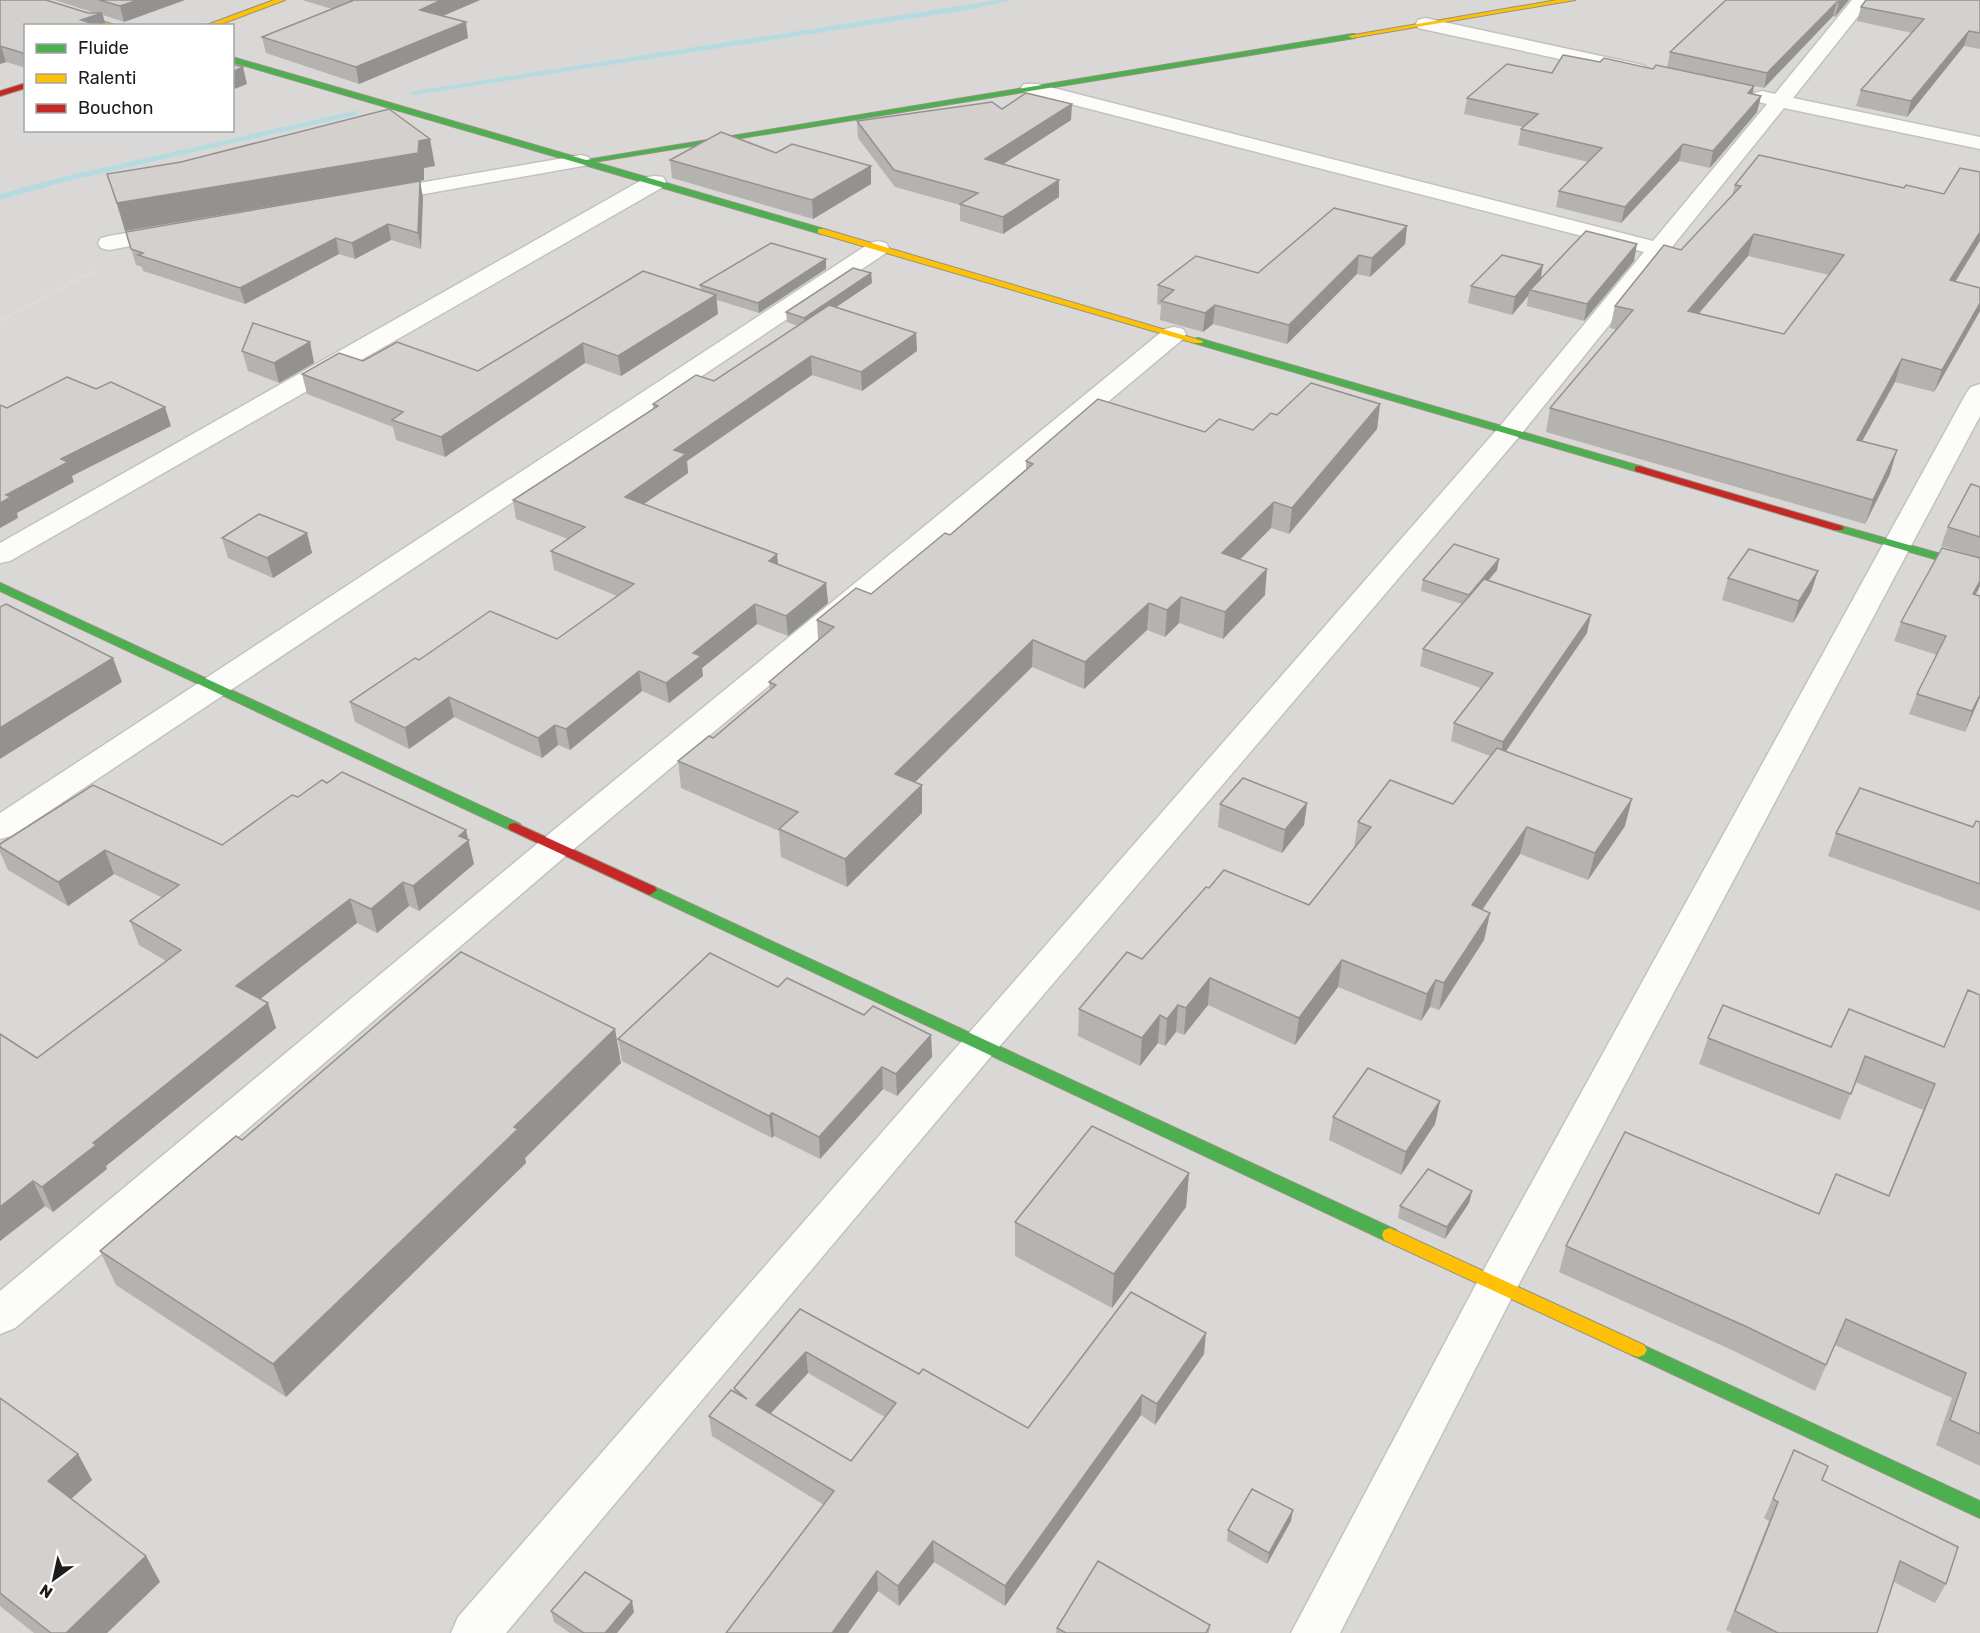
<svg xmlns="http://www.w3.org/2000/svg" width="1980" height="1633" viewBox="0 0 1980 1633" font-family="Rubik,sans-serif">
<style>
.residential{fill:#dad8d6;fill-rule:evenodd}
.lines{fill:none;stroke-linecap:round;stroke-linejoin:round}
.stream{fill:#b5dbe0;fill-rule:evenodd}
.street-casing{stroke:#c3c2c0;stroke-width:3}
.fast-casing{stroke:#95947c;stroke-width:2}
.slow-casing{stroke:#95947c;stroke-width:2}
.jam-casing{stroke:#95947c;stroke-width:2}
.path-far1{stroke:#ebd8d6;stroke-width:2;stroke-dasharray:1.5 1.5;stroke-linecap:butt}
.path{stroke:#ebd8d6;stroke-width:3;stroke-dasharray:2 2;stroke-linecap:butt}
.street{fill:#fcfcfb;fill-rule:evenodd}
.fast{fill:#4caf50;fill-rule:evenodd}
.slow{fill:#ffc107;fill-rule:evenodd}
.jam{fill:#c62828;fill-rule:evenodd}
.wall{fill:#b5b3b0;fill-rule:evenodd}
.shaded-wall{fill:#949290}
.building{fill:#d3d0cd;stroke:#949290;stroke-width:1.5;fill-rule:evenodd}
</style>
<rect width="100%" height="100%" fill="#ebe8e4"/>
<path class="residential" d="M0 0H1980V1633H0ZM26 26H232V130H26Z"/>
<g class="lines">
<g class="stream">
<polygon points="997,0 1012,0 968,10 414,95 410,93 414,91"/>
<polygon points="354,111 357,111 357,115 64,182 0,200 0,194 62,177"/>
</g>
<g class="street-casing">
<g id="street">
<polygon points="1852,0 1871,0 1793,98 1980,137 1980,149 1784,108 1518,438 993,1054 506,1633 451,1633 458,1617 1500,426 1644,252 1024,92 1021,88 1024,84 1038,84 1653,241 1767,104 1755,101 1752,97 1755,93 1762,91 1775,94"/>
<polygon points="1425,18 1638,64 1645,66 1648,70 1645,74 1638,76 1418,28 1416,24 1418,20"/>
<polygon points="581,155 588,157 592,161 588,165 379,202 371,201 368,196 371,191 379,190"/>
<polygon points="655,176 663,177 666,182 663,187 10,561 0,563 0,543 647,177"/>
<polygon points="171,225 179,227 182,232 179,237 109,250 101,248 98,243 101,238 109,236"/>
<polygon points="878,241 886,243 889,248 886,253 12,836 0,839 0,813 870,243"/>
<polygon points="1174,327 1183,329 1186,334 1183,339 568,854 15,1328 0,1334 0,1291 544,838 1165,329"/>
<polygon points="1980,384 1980,416 1512,1297 1340,1633 1291,1633 1482,1273 1967,392 1971,387"/>
</g>
</g>
<g class="fast-casing">
<g id="fast">
<polygon points="1352,34 1355,34 1355,38 594,162 824,229 826,231 821,234 232,62 232,57 586,160"/>
<polygon points="1198,338 1643,467 1644,469 1639,472 1635,471 1194,343 1194,339"/>
<polygon points="1838,525 1980,565 1980,572 1834,530 1832,528"/>
<polygon points="0,583 520,824 522,827 515,831 510,830 0,591"/>
<polygon points="650,885 1396,1230 1398,1235 1396,1240 1390,1242 1384,1240 645,893 643,890"/>
<polygon points="1638,1343 1980,1501 1980,1518 1632,1355 1629,1350 1632,1345"/>
</g>
</g>
<g class="slow-casing">
<g id="slow">
<polygon points="22,0 34,0 118,26 105,26"/>
<polygon points="274,0 285,0 216,26 204,26"/>
<polygon points="1557,0 1575,0 1352,38 1348,36"/>
<polygon points="818,229 824,229 1203,341 1202,343 1194,343 818,233"/>
<polygon points="1390,1228 1644,1345 1647,1350 1644,1355 1638,1357 1632,1355 1384,1240 1382,1235 1384,1230"/>
</g>
</g>
<g class="jam-casing">
<g id="jam">
<polygon points="26,83 26,88 0,96 0,91"/>
<polygon points="1639,466 1842,526 1844,528 1842,530 1834,530 1635,471 1635,467"/>
<polygon points="515,823 655,887 657,890 650,895 645,893 510,830 508,827 510,824"/>
</g>
</g>
<polyline class="path-far1" points="89,274 96,270"/>
<polyline class="path" points="0,321 92,272"/>
<use href="#street" class="street"/>
<use href="#fast" class="fast"/>
<use href="#slow" class="slow"/>
<use href="#jam" class="jam"/>
</g>
<g class="wall">
<polygon points="0,0 88,13 95,13 54,0 185,0 124,22 103,15 106,26 26,26 26,68 6,62 0,64"/>
<polygon points="302,0 480,0 443,16 468,38 359,84 266,53 262,37 332,9"/>
<polygon points="1726,0 1849,0 1835,17 1833,16 1764,88 1754,86 1752,94 1761,96 1757,112 1710,168 1679,161 1621,223 1556,207 1559,191 1588,162 1518,145 1521,129 1523,127 1464,114 1467,98 1552,73 1600,62 1653,69 1667,68 1670,52"/>
<polygon points="1980,0 1980,49 1964,46 1907,117 1856,106 1861,90 1912,33 1857,21 1861,7"/>
<polygon points="1002,109 1071,120 1003,164 1059,180 1059,197 1003,234 960,221 960,205 895,187 858,138 857,121"/>
<polygon points="776,153 871,184 813,219 672,178 670,160"/>
<path d="M1759 155 1956 282 1980 288V311L1934 392 1895 382 1862 441 1890 474 1865 524 1546 432 1550 408 1617 330 1610 328 1615 306 1681 250 1732 196 1735 185ZM1748 256 1829 275 1784 334 1699 313Z"/>
<polygon points="435,166 424,168 424,180 125,231 107,174"/>
<polygon points="423,197 421,249 391,240 355,259 339,254 245,304 143,271 142,267 136,265 126,232"/>
<polygon points="1407,226 1405,244 1370,277 1357,274 1287,344 1213,324 1203,332 1160,320 1161,305 1157,304 1158,285 1258,273"/>
<polygon points="1634,261 1584,321 1527,306 1528,296 1512,315 1468,303 1471,286 1541,278"/>
<polygon points="826,269 759,313 717,300 718,314 621,376 585,363 445,457 396,440 393,427 307,394 302,374 363,361 478,371 701,290 700,285"/>
<polygon points="871,273 872,283 835,308 916,333 917,351 862,391 812,375 687,461 688,473 644,504 778,564 826,583 828,603 788,636 757,624 702,668 703,676 669,703 642,691 570,750 558,745 542,758 454,717 409,749 355,722 350,702 419,660 557,639 617,596 554,570 551,551 568,539 516,519 513,500 653,409 653,404 714,381 798,326 787,322 786,312"/>
<polygon points="310,342 314,363 279,383 248,371 242,351"/>
<polygon points="1380,404 1377,429 1289,534 1271,528 1240,559 1265,595 1223,639 1179,623 1165,637 1147,630 1084,689 1032,667 915,782 922,813 847,887 781,857 779,831 681,788 678,761 713,738 770,690 769,682 818,640 817,620 871,594 950,535 1026,469 1026,461 1205,432 1253,430 1277,415"/>
<polygon points="1980,487 1980,586 1976,594 1980,697 1965,732 1909,714 1917,694 1937,655 1894,641 1901,622 1977,557 1941,546 1948,527"/>
<polygon points="307,533 312,553 273,578 228,558 222,538"/>
<polygon points="1499,559 1497,570 1488,580 1587,633 1505,751 1625,826 1588,880 1520,854 1482,910 1490,913 1484,940 1439,1010 1430,1007 1421,1021 1338,987 1295,1045 1208,1005 1184,1035 1176,1032 1165,1046 1158,1043 1140,1066 1078,1036 1079,1009 1142,959 1209,888 1309,905 1354,848 1358,822 1453,804 1490,756 1451,741 1454,723 1481,688 1420,666 1423,649 1462,604 1421,591 1423,580"/>
<polygon points="1818,571 1811,592 1793,623 1722,600 1728,578"/>
<polygon points="298,797 468,840 474,864 419,911 409,906 377,933 357,923 260,999 268,1003 276,1028 106,1166 107,1169 53,1212 45,1206 0,1241 0,1034 37,1058 166,961 139,945 130,921 163,898 114,874 68,906 8,870 0,852 0,844 222,845"/>
<polygon points="1307,803 1304,825 1282,853 1218,827 1220,804"/>
<polygon points="1980,822 1980,911 1828,856 1836,833 1973,827"/>
<polygon points="778,987 864,1015 931,1035 932,1057 897,1096 883,1089 820,1159 774,1136 772,1138 622,1061 618,1039"/>
<polygon points="1968,990 1980,995 1980,1466 1936,1445 1952,1398 1835,1345 1815,1391 1734,1351 1559,1272 1566,1246 1819,1214 1888,1196 1923,1110 1855,1082 1840,1120 1699,1064 1708,1038 1831,1047 1944,1047"/>
<polygon points="621,1063 525,1158 526,1163 286,1397 116,1285 100,1251 242,1140"/>
<polygon points="1440,1101 1435,1124 1401,1175 1329,1140 1333,1117"/>
<polygon points="1189,1173 1186,1207 1112,1308 1015,1256 1015,1222"/>
<polygon points="1472,1191 1469,1203 1445,1239 1398,1218 1400,1206"/>
<path d="M800 1309 919 1374 1028 1428 1204 1354 1155 1425 1141 1415 1005 1606 934 1562 899 1606 878 1591 848 1633H726L824 1505 712 1436 709 1416 734 1392V1388ZM808 1373 885 1417 851 1461 770 1414Z"/>
<polygon points="0,1398 78,1454 92,1480 71,1499 146,1556 160,1582 107,1633 34,1633 0,1606"/>
<polygon points="1794,1450 1822,1480 1946,1584 1935,1603 1894,1582 1877,1633 1732,1633 1726,1630 1769,1521 1764,1518"/>
<polygon points="1291,1521 1267,1564 1227,1541 1228,1530"/>
<polygon points="551,1611 634,1612 617,1633 570,1633 554,1622"/>
<polygon points="1210,1625 1209,1633 1056,1633 1057,1628"/>
</g>
<g class="shaded-wall">
<polygon points="138,0 185,0 124,22 120,6"/>
<polygon points="441,0 480,0 424,24 420,10"/>
<polygon points="1841,0 1849,0 1835,17 1839,2"/>
<polygon points="1837,2 1833,16 1764,88 1767,73"/>
<polygon points="102,13 106,26 83,26 81,20"/>
<polygon points="466,22 468,38 359,84 356,67"/>
<polygon points="1969,31 1964,46 1907,117 1911,101"/>
<polygon points="0,46 1,46 6,62 0,64"/>
<polygon points="243,67 247,84 232,90 232,72"/>
<polygon points="1754,86 1751,102 1748,93"/>
<polygon points="1761,96 1757,112 1710,168 1713,151"/>
<polygon points="1072,104 1071,120 985,176 985,159"/>
<polygon points="430,139 435,166 424,168 424,180 125,231 117,203"/>
<polygon points="1683,144 1679,161 1621,223 1625,207"/>
<polygon points="871,166 871,184 813,219 812,200"/>
<polygon points="1059,180 1059,197 1003,234 1003,217"/>
<polygon points="420,181 423,197 421,249 418,233"/>
<polygon points="388,224 391,240 355,259 352,243"/>
<polygon points="1407,226 1405,244 1370,277 1372,258"/>
<polygon points="1980,232 1980,241 1943,302 1950,280"/>
<polygon points="1754,234 1748,256 1682,333 1688,311"/>
<polygon points="336,238 339,254 245,304 240,288"/>
<polygon points="1637,244 1634,261 1584,321 1587,304"/>
<polygon points="1359,255 1357,274 1287,344 1289,325"/>
<polygon points="826,259 826,269 759,313 758,303"/>
<polygon points="1543,265 1540,283 1530,290 1528,296 1512,315 1515,297"/>
<polygon points="871,273 872,283 805,328 804,318"/>
<polygon points="716,295 718,314 621,376 618,356"/>
<polygon points="1980,303 1980,311 1934,392 1942,370"/>
<polygon points="1215,305 1213,324 1203,332 1205,313"/>
<polygon points="916,333 917,351 862,391 861,372"/>
<polygon points="310,342 314,363 279,383 274,363"/>
<polygon points="583,343 585,363 445,457 441,437"/>
<polygon points="811,356 812,375 687,461 688,473 627,516 625,497 674,450"/>
<polygon points="1902,359 1895,382 1850,463 1857,440"/>
<polygon points="1380,404 1377,429 1289,534 1292,508"/>
<polygon points="165,407 171,426 72,476 74,482 17,513 18,518 0,528 0,503 6,495 61,459"/>
<polygon points="1897,450 1890,474 1865,524 1873,500"/>
<polygon points="1274,502 1271,528 1220,580 1222,553"/>
<polygon points="307,533 312,553 273,578 267,558"/>
<polygon points="777,554 779,574 769,561"/>
<polygon points="1499,559 1497,570 1467,606 1469,595"/>
<polygon points="1267,569 1265,595 1223,639 1225,612"/>
<polygon points="1818,571 1811,592 1793,623 1799,601"/>
<polygon points="1980,581 1980,586 1966,613 1973,594"/>
<polygon points="826,583 828,603 788,636 786,616"/>
<polygon points="1181,597 1179,623 1165,637 1167,610"/>
<polygon points="1149,603 1147,630 1084,689 1085,662"/>
<polygon points="755,604 757,624 702,668 703,676 669,703 666,683 693,653"/>
<polygon points="1591,615 1587,633 1500,760 1503,742"/>
<polygon points="1033,640 1032,667 896,801 895,774"/>
<polygon points="113,658 122,682 0,759 0,728"/>
<polygon points="639,671 642,691 570,750 566,729"/>
<polygon points="1980,695 1980,697 1965,732 1972,711"/>
<polygon points="449,697 454,717 409,749 405,728"/>
<polygon points="555,725 558,745 542,758 538,738"/>
<polygon points="922,785 922,813 847,887 845,859"/>
<polygon points="1632,799 1625,826 1588,880 1595,853"/>
<polygon points="1307,803 1304,825 1282,853 1285,830"/>
<polygon points="1527,827 1520,854 1467,932 1472,905"/>
<polygon points="466,830 474,864 419,911 413,886 459,836"/>
<polygon points="105,850 114,874 68,906 58,882"/>
<polygon points="403,882 409,906 377,933 371,909"/>
<polygon points="350,899 357,923 245,1011 236,986"/>
<polygon points="1490,913 1484,940 1439,1010 1444,983"/>
<polygon points="1342,960 1338,987 1295,1045 1299,1018"/>
<polygon points="1210,978 1208,1005 1184,1035 1186,1008"/>
<polygon points="1436,980 1430,1007 1421,1021 1427,994"/>
<polygon points="268,1003 276,1028 106,1166 107,1169 53,1212 42,1187 93,1143"/>
<polygon points="1178,1005 1176,1032 1165,1046 1167,1019"/>
<polygon points="1160,1015 1158,1043 1140,1066 1142,1038"/>
<polygon points="615,1029 621,1063 525,1158 526,1163 286,1397 273,1364 514,1127"/>
<polygon points="931,1035 932,1057 897,1096 896,1074"/>
<polygon points="882,1067 883,1089 820,1159 819,1137"/>
<polygon points="1440,1101 1435,1124 1401,1175 1406,1152"/>
<polygon points="772,1113 774,1136 772,1138 769,1116"/>
<polygon points="1189,1173 1186,1207 1112,1308 1114,1274"/>
<polygon points="33,1181 45,1206 0,1241 0,1207"/>
<polygon points="1472,1191 1469,1203 1445,1239 1447,1227"/>
<polygon points="1206,1333 1204,1354 1155,1425 1157,1404"/>
<polygon points="806,1352 808,1373 759,1426 756,1405"/>
<polygon points="1142,1395 1141,1415 1005,1606 1005,1586"/>
<polygon points="78,1454 92,1480 62,1507 48,1481"/>
<polygon points="1293,1510 1291,1521 1267,1564 1269,1553"/>
<polygon points="933,1541 934,1562 899,1606 898,1586"/>
<polygon points="146,1556 160,1582 107,1633 66,1633"/>
<polygon points="877,1571 878,1591 848,1633 832,1633"/>
<polygon points="632,1601 634,1612 617,1633 605,1633"/>
</g>
<g class="building">
<polygon points="0,0 46,0 88,13 102,13 81,20 100,26 26,26 26,54 0,46"/>
<polygon points="99,0 138,0 120,6"/>
<polygon points="351,0 441,0 420,10 466,22 356,67 262,37 352,1"/>
<polygon points="1726,0 1841,0 1839,2 1837,2 1767,73 1670,52"/>
<polygon points="1866,0 1980,0 1980,33 1969,31 1911,101 1861,90 1924,19 1861,7"/>
<polygon points="1563,55 1600,62 1604,58 1653,69 1656,65 1754,86 1748,93 1761,96 1713,151 1683,144 1625,207 1559,191 1602,148 1521,129 1538,114 1467,98 1507,64 1552,73"/>
<polygon points="232,64 243,67 232,72"/>
<polygon points="1026,93 1072,104 985,159 1059,180 1003,217 960,204 978,193 894,170 857,121 992,102 1002,109"/>
<polygon points="389,109 430,139 419,141 418,153 117,203 107,174 181,162"/>
<polygon points="721,132 776,153 792,144 871,166 812,200 670,160"/>
<path d="M1759 155 1904 188 1906 185 1944 194 1960 168 1980 172V232L1950 280 1980 288V303L1942 370 1902 359 1857 440 1897 450 1873 500 1550 408 1633 310 1615 306 1664 245 1681 250 1741 186 1735 185ZM1754 234 1844 255 1784 334 1688 311Z"/>
<polygon points="420,181 418,233 388,224 352,243 336,238 240,288 138,255 143,253 131,249 126,232"/>
<polygon points="1334,208 1407,226 1372,258 1359,255 1289,325 1215,305 1205,313 1161,301 1174,290 1158,285 1196,256 1258,273"/>
<polygon points="1586,231 1637,244 1587,304 1530,290"/>
<polygon points="771,243 826,259 758,303 700,285"/>
<polygon points="1502,255 1543,265 1515,297 1471,286"/>
<polygon points="853,268 871,273 804,318 786,312"/>
<polygon points="643,271 716,295 618,356 583,343 441,437 392,420 403,412 302,374 339,353 363,361 397,342 478,371"/>
<polygon points="829,305 916,333 861,372 811,356 674,450 686,454 625,497 777,554 769,561 826,583 786,616 755,604 693,653 701,656 666,683 639,671 566,729 555,725 538,738 449,697 405,728 350,702 415,658 419,660 490,611 557,639 634,584 551,551 585,527 513,500 658,406 653,404 696,375 714,381"/>
<polygon points="253,323 310,342 274,363 242,351"/>
<polygon points="67,377 96,389 111,382 165,407 61,459 68,462 6,495 11,497 0,503 0,405 7,408"/>
<polygon points="1311,383 1380,404 1292,508 1274,502 1222,553 1267,569 1225,612 1181,597 1167,610 1149,603 1085,662 1033,640 895,774 922,785 845,859 779,829 798,812 678,761 709,736 713,738 776,685 769,682 834,627 817,620 856,588 871,594 945,533 950,535 1033,464 1026,461 1098,399 1205,432 1219,419 1253,430 1271,413 1277,415"/>
<polygon points="1971,484 1980,487 1980,537 1948,527"/>
<polygon points="259,514 307,533 267,558 222,538"/>
<polygon points="1454,544 1499,559 1469,595 1423,580"/>
<polygon points="1942,548 1980,558 1980,581 1973,594 1980,596 1980,695 1972,711 1917,694 1946,636 1901,622"/>
<polygon points="1749,549 1818,571 1799,601 1728,578"/>
<polygon points="1484,579 1591,615 1503,742 1454,723 1493,673 1423,649"/>
<polygon points="6,604 113,658 0,728 0,607"/>
<polygon points="1497,748 1632,799 1595,853 1527,827 1472,905 1490,913 1444,983 1436,980 1427,994 1342,960 1299,1018 1210,978 1186,1008 1178,1005 1167,1019 1160,1015 1142,1038 1079,1009 1127,952 1142,959 1206,887 1209,888 1224,870 1309,905 1371,827 1358,822 1390,780 1453,804"/>
<polygon points="342,772 466,830 459,836 469,840 413,886 403,882 371,909 350,899 236,986 268,1003 93,1143 96,1145 42,1187 33,1181 0,1207 0,1034 37,1058 181,950 130,921 179,885 105,850 58,882 0,847 0,844 93,785 222,845 292,795 298,797 322,780 327,783"/>
<polygon points="1243,778 1307,803 1285,830 1220,804"/>
<polygon points="1860,788 1973,827 1976,821 1980,822 1980,884 1836,833"/>
<polygon points="461,952 615,1029 514,1127 518,1129 273,1364 100,1251 236,1136 242,1140"/>
<polygon points="710,953 778,987 787,978 864,1015 873,1006 931,1035 896,1074 882,1067 819,1137 772,1113 769,1116 618,1039"/>
<polygon points="1968,990 1980,995 1980,1434 1950,1420 1966,1373 1846,1319 1826,1365 1745,1326 1566,1246 1625,1132 1819,1214 1836,1174 1889,1196 1935,1084 1865,1056 1851,1094 1708,1038 1723,1005 1831,1047 1849,1009 1944,1047"/>
<polygon points="1368,1068 1440,1101 1406,1152 1333,1117"/>
<polygon points="1092,1126 1189,1173 1114,1274 1015,1222"/>
<polygon points="1428,1169 1472,1191 1447,1227 1400,1206"/>
<path d="M1131 1292 1206 1333 1157 1404 1142 1395 1005 1586 933 1541 898 1586 877 1571 832 1633H726L834 1491 709 1416 731 1390 747 1399 734 1388 800 1309 919 1374 923 1369 1028 1428ZM806 1352 896 1403 851 1461 756 1405Z"/>
<polygon points="0,1398 78,1454 48,1481 146,1556 66,1633 51,1633 0,1593"/>
<polygon points="1794,1450 1828,1466 1822,1480 1958,1547 1946,1584 1900,1561 1877,1633 1778,1633 1735,1611 1778,1502 1773,1499"/>
<polygon points="1252,1489 1293,1510 1269,1553 1228,1530"/>
<polygon points="1098,1561 1210,1625 1206,1633 1066,1633 1057,1628"/>
<polygon points="585,1572 632,1601 605,1633 584,1633 551,1611"/>
</g>
<rect x="24" y="24" width="210" height="108" fill="#ffffff" stroke="#a4a4a4" stroke-width="1.5"/>
<rect x="36" y="44" width="30" height="9" fill="#4caf50" stroke="#a4a4a4" stroke-width="1.5"/>
<text x="78" y="54" font-size="18" fill="#1c1c1c">Fluide</text>
<rect x="36" y="74" width="30" height="9" fill="#ffc107" stroke="#a4a4a4" stroke-width="1.5"/>
<text x="78" y="84" font-size="18" fill="#1c1c1c">Ralenti</text>
<rect x="36" y="104" width="30" height="9" fill="#c62828" stroke="#a4a4a4" stroke-width="1.5"/>
<text x="78" y="114" font-size="18" fill="#1c1c1c">Bouchon</text>
<g transform="translate(54 1579) rotate(213)" stroke="#ffffff" stroke-width="4.5" paint-order="stroke">
<path d="M0-4.5L10 22L0 15L-10 22Z" fill="#1c1c1c"/>
<text y="-9" font-size="16" font-weight="bold" text-anchor="middle" fill="#1c1c1c">N</text>
</g>
</svg>
